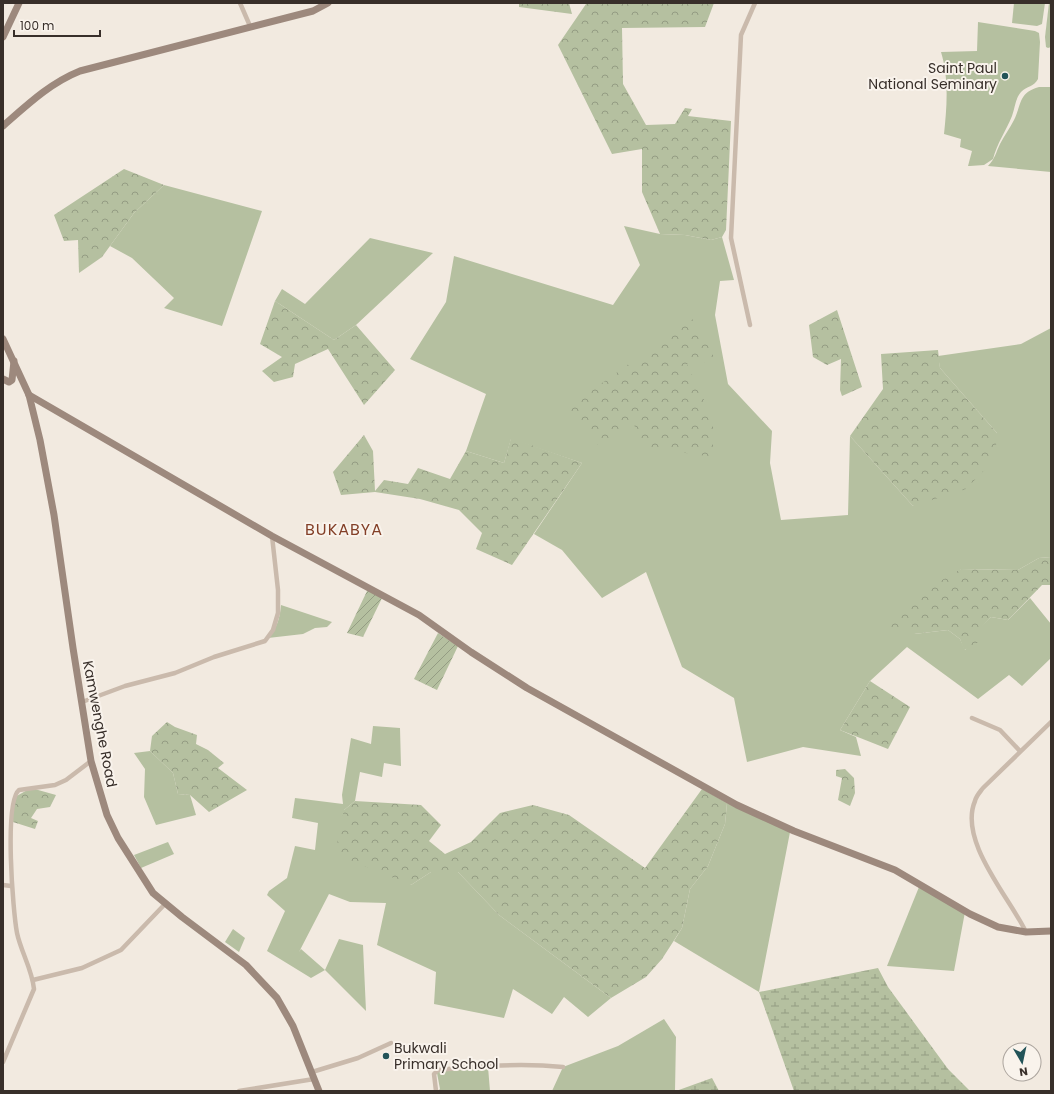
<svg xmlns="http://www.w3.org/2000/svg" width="1054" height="1094" viewBox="0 0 1054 1094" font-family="Poppins,sans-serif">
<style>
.grass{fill:#b5c0a0}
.forest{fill:url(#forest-crowns)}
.wetland{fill:url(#wetland-marsh)}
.garden{fill:url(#garden-furrows)}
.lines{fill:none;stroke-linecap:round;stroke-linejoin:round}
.street{stroke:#cabaac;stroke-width:4.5}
.secondary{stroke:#9d897d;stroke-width:7}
.poi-dot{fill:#225358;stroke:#f9f3ec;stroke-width:1.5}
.labels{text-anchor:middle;stroke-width:4;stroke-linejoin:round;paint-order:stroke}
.poi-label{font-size:14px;fill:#382f2a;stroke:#f9f3ec;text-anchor:end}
.street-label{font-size:14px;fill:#382f2a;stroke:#f9f3ec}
.quarter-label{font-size:16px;letter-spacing:1px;fill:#833f27;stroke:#f9f3ec}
</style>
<defs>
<pattern id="forest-crowns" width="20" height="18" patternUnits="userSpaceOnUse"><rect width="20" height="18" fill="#b5c0a0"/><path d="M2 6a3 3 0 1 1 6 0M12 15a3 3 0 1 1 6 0" fill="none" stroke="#949c83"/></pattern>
<pattern id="wetland-marsh" width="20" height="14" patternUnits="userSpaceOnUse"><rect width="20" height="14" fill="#b5c0a0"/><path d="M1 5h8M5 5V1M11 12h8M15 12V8" fill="none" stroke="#949c83"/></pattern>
<pattern id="garden-furrows" width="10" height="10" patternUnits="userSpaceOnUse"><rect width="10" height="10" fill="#b5c0a0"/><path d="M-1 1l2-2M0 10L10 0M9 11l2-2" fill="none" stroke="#949c83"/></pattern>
</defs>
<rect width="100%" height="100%" fill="#f2eae0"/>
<g class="grass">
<polygon points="1014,3 1045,3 1042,24 1037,26 1012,23"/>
<polygon points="1049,3 1051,3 1051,47 1048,48 1046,47 1045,37"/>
<path d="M978 22 1035 31 1039 33 1040 42 1038 79C1034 87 1027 86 1021 92 1015 99 1015 108 1012 116 1006 131 997 143 993 159L984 165 970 166H968L972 151 960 147 961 139 944 134C947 106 949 78 941 52L977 51Z"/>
<path d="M1039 87H1051V172L988 166C995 159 996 152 1000 144 1004 136 1010 128 1014 120 1022 104 1018 93 1039 87Z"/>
<polygon points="164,185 262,211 222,326 164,308 174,298 132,258 110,246 134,213"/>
<polygon points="624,226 660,234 685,235 711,240 722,237 734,280 720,281 715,315 728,384 772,431 770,463 781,520 848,515 850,436 913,506 997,433 940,368 938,356 1021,344 1051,328 1051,557 1039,558 1018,570 961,569 914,634 948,630 960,639 965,650 979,628 991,617 1008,620 1030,598 1051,624 1051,658 1022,686 1009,675 978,699 907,647 870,681 840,730 856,737 861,756 803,747 747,762 734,698 682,667 646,572 602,598 562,550 534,534 582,463 511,439 504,463 466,451 486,394 410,359 446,302 454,256 613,305 640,265"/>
<polygon points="370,238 433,253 356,325 334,340 275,301 282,289 305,304"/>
<path d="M281 605 332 622 327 627 315 628 303 634 268 638C277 628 280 618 281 605Z"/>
<polygon points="373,726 400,728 401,766 384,763 382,777 360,772 355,801 344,810 411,885 431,872 458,872 499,915 611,998 588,1017 564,997 552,1014 513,989 504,1018 434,1004 436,972 377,945 386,903 350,902 329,894 299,952 301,949 325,970 339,939 363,945 366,1011 325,970 311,978 267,951 285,911 267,895 269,891 287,878 295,846 315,850 318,823 292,818 295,798 343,804 342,795 351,738 371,744"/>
<polygon points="150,751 173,773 178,794 190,795 196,815 156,825 144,797 145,769 134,753"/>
<polygon points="727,803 791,827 759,992 674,941 682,928 690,889 708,866 725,824"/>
<polygon points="168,842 174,854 141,868 134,855"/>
<polygon points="919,887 965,912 954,971 887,966"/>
<polygon points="233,929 245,938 239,952 225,942"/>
<polygon points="664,1019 676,1037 675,1091 552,1091 563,1067 618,1046"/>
<polygon points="488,1067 490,1091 438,1091 440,1089 437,1073 439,1071"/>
</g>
<g class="forest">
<polygon points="519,3 569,3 572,14 519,7"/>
<polygon points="714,3 705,27 622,28 623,84 646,125 675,124 685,108 692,109 688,116 731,121 726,230 722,237 711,240 685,235 660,234 642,192 642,149 612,154 558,45 586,4"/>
<polygon points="124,169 164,185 134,213 102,257 79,273 78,240 64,241 54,215"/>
<polygon points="275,301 334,340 356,325 395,370 364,405 328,349 295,364 293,377 274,382 262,371 282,357 260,344"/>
<polygon points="837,310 862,387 842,396 840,390 841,359 827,365 813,357 809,325"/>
<polygon points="692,319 706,336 715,361 687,364 713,419 713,457 645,447 634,425 598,445 567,408"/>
<polygon points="938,350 940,368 997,433 995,459 966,489 913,506 850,436 883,389 881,354"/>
<polygon points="364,435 373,451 375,491 384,480 408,484 418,468 450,479 466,451 504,463 511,438 582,463 512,565 476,549 482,533 459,510 420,499 375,492 341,495 333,472"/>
<polygon points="1051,557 1051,585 1042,585 1008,620 991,617 980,628 981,641 964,650 960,639 948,630 914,634 881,626 925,590 961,569 1018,570 1039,558"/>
<polygon points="870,681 910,707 888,749 840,730"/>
<polygon points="167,722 175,727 197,735 196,744 208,750 224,763 218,768 247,790 209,812 190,795 178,794 173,773 150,751 152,736"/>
<polygon points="845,769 854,778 855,793 850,806 838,800 842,778 836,776 836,770"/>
<polygon points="31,788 56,795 50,807 37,809 31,818 38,821 35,829 13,822 13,798"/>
<polygon points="702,789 727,803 725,824 708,866 690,889 682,928 662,959 646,977 611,998 499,915 458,872 431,872 411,885 335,854 344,810 355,801 421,805 441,825 429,841 445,854 471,842 500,813 533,805 569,815 645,868"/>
</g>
<g class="wetland">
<polygon points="878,968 888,987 948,1069 970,1091 794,1091 759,992"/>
<polygon points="712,1078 719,1091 676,1091"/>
</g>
<g class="garden">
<polygon points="368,589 383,596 363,637 347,633"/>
<polygon points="438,633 458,646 437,690 414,679"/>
</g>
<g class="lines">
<g class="street">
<polyline points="240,3 250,26"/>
<polyline points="750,325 731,238 741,35 755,3"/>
<polyline points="82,702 125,686 175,673 214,657 265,641 273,630 278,613 278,590 272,536"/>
<polyline points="972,718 1000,730 1020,751"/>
<polyline points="3,885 11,886"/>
<path d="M1026 932C1010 898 958 841 975 801 976 796 980 792 983 788L1051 722"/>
<polyline points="33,980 82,968 121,950 165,904"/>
<path d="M3 1062 34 989C32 969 21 952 17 933 13 912 4 802 19 790L55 785 66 780 91 761"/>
<polyline points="312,1072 358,1058 391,1043"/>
<polyline points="239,1091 314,1079"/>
<path d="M436 1091 434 1074 438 1070C480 1066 521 1063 563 1067"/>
</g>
<g class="secondary">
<polyline points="3,37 19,3"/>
<path d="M3 126C27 105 50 83 80 71L313 11 328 3"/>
<polyline points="3,339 29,395 40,440 54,515 73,648 91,761 107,815 118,838 153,893 182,917 246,965 277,998 293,1026 319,1091"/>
<polyline points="3,379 9,382 12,380 14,361"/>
<polyline points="29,395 272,536 419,615 471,652 527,688 737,805 794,831 895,870 970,914 998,927 1026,932 1051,931"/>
</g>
</g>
<g class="poi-dot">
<circle cx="1005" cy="76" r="4"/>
<circle cx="386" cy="1056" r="4"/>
</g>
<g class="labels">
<g class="poi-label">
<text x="997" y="73">Saint Paul<tspan x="997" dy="16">National Seminary</tspan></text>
<text x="394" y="1053" text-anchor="start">Bukwali<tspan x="394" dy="16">Primary School</tspan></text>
</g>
<g class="street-label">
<text transform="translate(100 724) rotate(79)" y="5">Kamwenghe Road</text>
</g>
<g class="quarter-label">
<text x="344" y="535">BUKABYA</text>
</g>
</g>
<rect width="1054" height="1094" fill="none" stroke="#382f2a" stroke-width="8"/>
<g transform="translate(1022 1062) rotate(171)"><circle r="19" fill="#f9f3ec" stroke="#aca59e"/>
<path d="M0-3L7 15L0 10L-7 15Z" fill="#225358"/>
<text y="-6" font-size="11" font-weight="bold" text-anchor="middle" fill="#382f2a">N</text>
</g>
<path d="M14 30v6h86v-6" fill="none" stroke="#382f2a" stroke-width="2"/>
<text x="20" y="30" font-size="12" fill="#382f2a" stroke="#f9f3ec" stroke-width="3" paint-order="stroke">100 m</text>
</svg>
